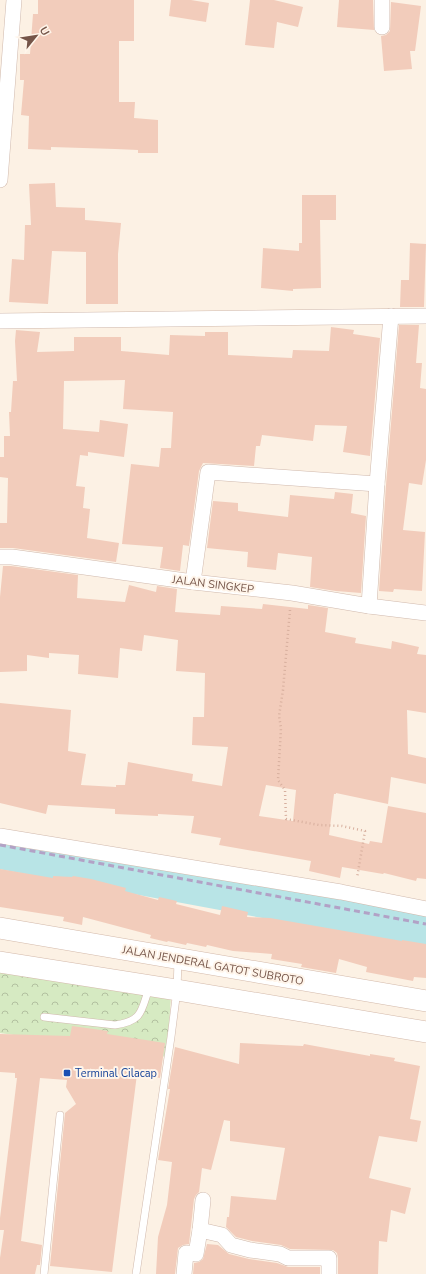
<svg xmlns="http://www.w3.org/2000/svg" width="426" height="1274" viewBox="0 0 426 1274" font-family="'Nunito Sans',sans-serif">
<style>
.park{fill:url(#park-crowns)}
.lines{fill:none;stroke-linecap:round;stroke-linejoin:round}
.river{stroke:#b8e4e6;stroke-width:34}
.building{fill:#f2ccbb;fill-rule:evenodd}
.lane-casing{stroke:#d0b9ad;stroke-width:8}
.street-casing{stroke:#d0b9ad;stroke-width:16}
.secondary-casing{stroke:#d3b9aa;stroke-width:22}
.path{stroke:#d7af9e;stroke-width:2.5;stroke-dasharray:1 3;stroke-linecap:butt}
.lane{stroke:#fff;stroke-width:7}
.street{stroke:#fff;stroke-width:15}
.secondary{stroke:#fff;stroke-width:21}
.rail{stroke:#b2a2c6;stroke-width:3;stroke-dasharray:6 4;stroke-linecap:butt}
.transit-dot{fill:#1a4fb4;stroke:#fff5ea;stroke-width:1.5}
.labels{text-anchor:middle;stroke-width:4;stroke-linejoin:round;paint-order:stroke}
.street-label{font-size:11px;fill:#755549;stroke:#fff5ea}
.transit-label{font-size:11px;fill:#164399;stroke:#fff5ea;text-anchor:start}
</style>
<defs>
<pattern id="park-crowns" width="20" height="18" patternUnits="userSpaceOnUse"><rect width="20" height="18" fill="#d6eac2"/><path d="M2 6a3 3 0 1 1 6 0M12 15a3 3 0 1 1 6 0" fill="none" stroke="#b2c0a0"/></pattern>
</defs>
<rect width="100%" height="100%" fill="#fcf1e4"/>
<polygon class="park" points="0,967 171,995 167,1057 0,1033"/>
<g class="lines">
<polyline class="river" points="0,852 426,931"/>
</g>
<g class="building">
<polygon points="38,0 134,0 134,41 119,41 119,102 135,102 134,118 158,120 158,153 138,153 138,150 115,149 51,147 51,150 28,149 29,116 21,115 24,80 20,80 20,54 30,54 33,14 38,14"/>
<polygon points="171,0 191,0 209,3 206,22 169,16"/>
<polygon points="250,0 274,0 303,7 298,27 277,22 274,48 245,45"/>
<polygon points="339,0 373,0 374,30 337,27"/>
<polygon points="391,2 421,6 415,51 410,51 412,69 384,71 381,36 386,35 390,31"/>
<polygon points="55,183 56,207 85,208 85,220 121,223 118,254 118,304 86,304 86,252 52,251 48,304 9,302 12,259 24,260 25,225 31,225 29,184"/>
<polygon points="302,195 336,195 336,220 320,220 321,288 293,289 293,291 261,288 263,248 299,251 299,243 302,243"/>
<polygon points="410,243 426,244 424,307 400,307 401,280 409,280"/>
<polygon points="399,325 419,325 416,363 422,363 420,388 426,389 426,460 422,485 409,483 403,530 425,532 422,591 394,589 393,592 379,591 386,485"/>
<polygon points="331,327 354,330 353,334 380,338 370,456 343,452 347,426 315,425 313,441 262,435 260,446 256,446 254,466 203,463 199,471 189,546 183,545 180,571 160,568 163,547 122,544 131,464 159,467 161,448 171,448 173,412 123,409 125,380 64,381 63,429 99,432 100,420 128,424 124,457 88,452 88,456 80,455 76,486 85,487 83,508 90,509 87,538 119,543 116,562 13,548 0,548 0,523 7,523 8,478 0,477 0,457 4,457 4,436 10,436 9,412 11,412 13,381 17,381 15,341 16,330 40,332 37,352 74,351 74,337 121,337 121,351 169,355 170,335 205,336 205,332 228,332 228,355 292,358 293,350 329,351"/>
<polygon points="335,492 353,494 351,513 366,516 361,593 336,591 310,587 312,557 278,553 276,570 247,567 248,552 207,548 213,501 238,503 238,511 288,517 290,495 334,499"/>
<path d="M3 566H11L78 575 77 598 125 602 129 585 156 592 157 586 177 589 175 612 220 615 221 606 262 609 263 604 308 609V605L328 608 325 632 356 638 355 643 391 649 392 641 419 647 417 654 426 655V713L407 710 408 754 426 758V784L391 777 388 804 336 793V794H334L329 835 369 844 370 841 382 843 388 806 426 813V879L417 878 416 881 384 873 383 874 342 867 340 878 309 871 311 861 219 845 221 838 191 833 194 816 158 814V816L115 814V809L48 805 46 814 0 803V703L71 710 68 751 86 754 81 785 116 787V785H125L128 762 193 774 192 781 222 786 228 747 192 745 193 717H204L205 673 176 671 178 640 144 635 142 651 120 648 118 678 78 674 79 655 49 653V658L27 655V671L0 672V597ZM266 785 296 790 293 821 259 816Z"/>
<polygon points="0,869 53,878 53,876 72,877 73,876 91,879 126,888 125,891 158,900 159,897 177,901 176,904 220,915 222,906 248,912 247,917 270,918 402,941 402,940 426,944 426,978 414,977 413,981 366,972 367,967 339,959 336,973 301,967 302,964 271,959 272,954 233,951 207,945 206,947 187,943 186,945 168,941 167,942 150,938 151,935 83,917 82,925 63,921 64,917 0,907"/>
<polygon points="72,1026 108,1031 107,1034 165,1043 160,1078 137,1074 112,1272 50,1266 65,1113 76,1104 66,1087 67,1080 40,1078 21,1241 42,1245 40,1265 37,1265 35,1274 0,1274 0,1258 4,1230 0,1230 0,1218 17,1078 15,1078 15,1073 0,1072 0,1034 70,1036"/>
<polygon points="240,1043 303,1046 304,1044 370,1056 370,1054 395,1058 394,1061 420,1066 410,1119 421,1121 417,1142 379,1136 369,1178 411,1188 405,1214 391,1210 387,1242 379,1241 378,1274 338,1274 338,1258 337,1253 333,1250 290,1249 281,1245 252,1241 236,1237 226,1227 227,1217 229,1217 231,1196 276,1200 285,1148 230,1141 230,1121 224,1120 211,1170 202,1168 199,1192 196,1195 194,1199 189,1244 183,1245 178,1248 175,1274 156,1274 158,1237 167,1205 172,1162 158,1160 170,1089 168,1089 175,1047 239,1064"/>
<polygon points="207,1244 218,1245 229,1254 249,1259 277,1263 288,1267 320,1267 320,1274 193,1274 194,1263 199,1262 203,1259"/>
</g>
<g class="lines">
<g class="lane-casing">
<g id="lane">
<path d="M44 1017 115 1025C143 1021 141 1011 149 988"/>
<polyline points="44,1274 60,1115"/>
<polyline points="136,1274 171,1037 177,990 178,961"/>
</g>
</g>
<g class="street-casing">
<g id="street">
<polyline points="382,0 382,27"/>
<polyline points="0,180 14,0"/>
<polyline points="0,321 426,316"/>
<polyline points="0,557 12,557 193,582 292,593 369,606 426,613"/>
<polyline points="193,582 208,472 377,484"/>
<polyline points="369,606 377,484 391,316"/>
<polyline points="0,836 341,892 426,909"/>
<polyline points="203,1200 200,1230 222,1235 231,1245 250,1250 280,1254 288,1258 329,1258 329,1274"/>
<polyline points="184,1274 186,1253 196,1254 200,1230"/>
</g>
</g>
<g class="secondary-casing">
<g id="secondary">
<polyline points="0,928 426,1001"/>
<polyline points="0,962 177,990 426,1032"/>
</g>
</g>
<polyline class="path" points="290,610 283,690 279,716 281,728 278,780 285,790 286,819 319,825 342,826 365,831 357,878"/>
<use href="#lane" class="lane"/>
<use href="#street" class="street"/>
<use href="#secondary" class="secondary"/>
<polyline class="rail" points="0,845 426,924"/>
</g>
<rect class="transit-dot" x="63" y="1069" width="8" height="8" rx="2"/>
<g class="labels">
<g class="street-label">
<text transform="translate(213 584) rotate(7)" y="4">JALAN SINGKEP</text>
<text transform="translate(213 965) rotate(10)" y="4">JALAN JENDERAL GATOT SUBROTO</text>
</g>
<g class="transit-label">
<text x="75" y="1077">Terminal Cilacap</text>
</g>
</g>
<g transform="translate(36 36) rotate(60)" stroke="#fff5ea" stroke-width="3" paint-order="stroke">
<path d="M0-3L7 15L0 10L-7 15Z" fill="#755549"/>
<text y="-6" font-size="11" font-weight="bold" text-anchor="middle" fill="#755549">U</text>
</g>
</svg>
